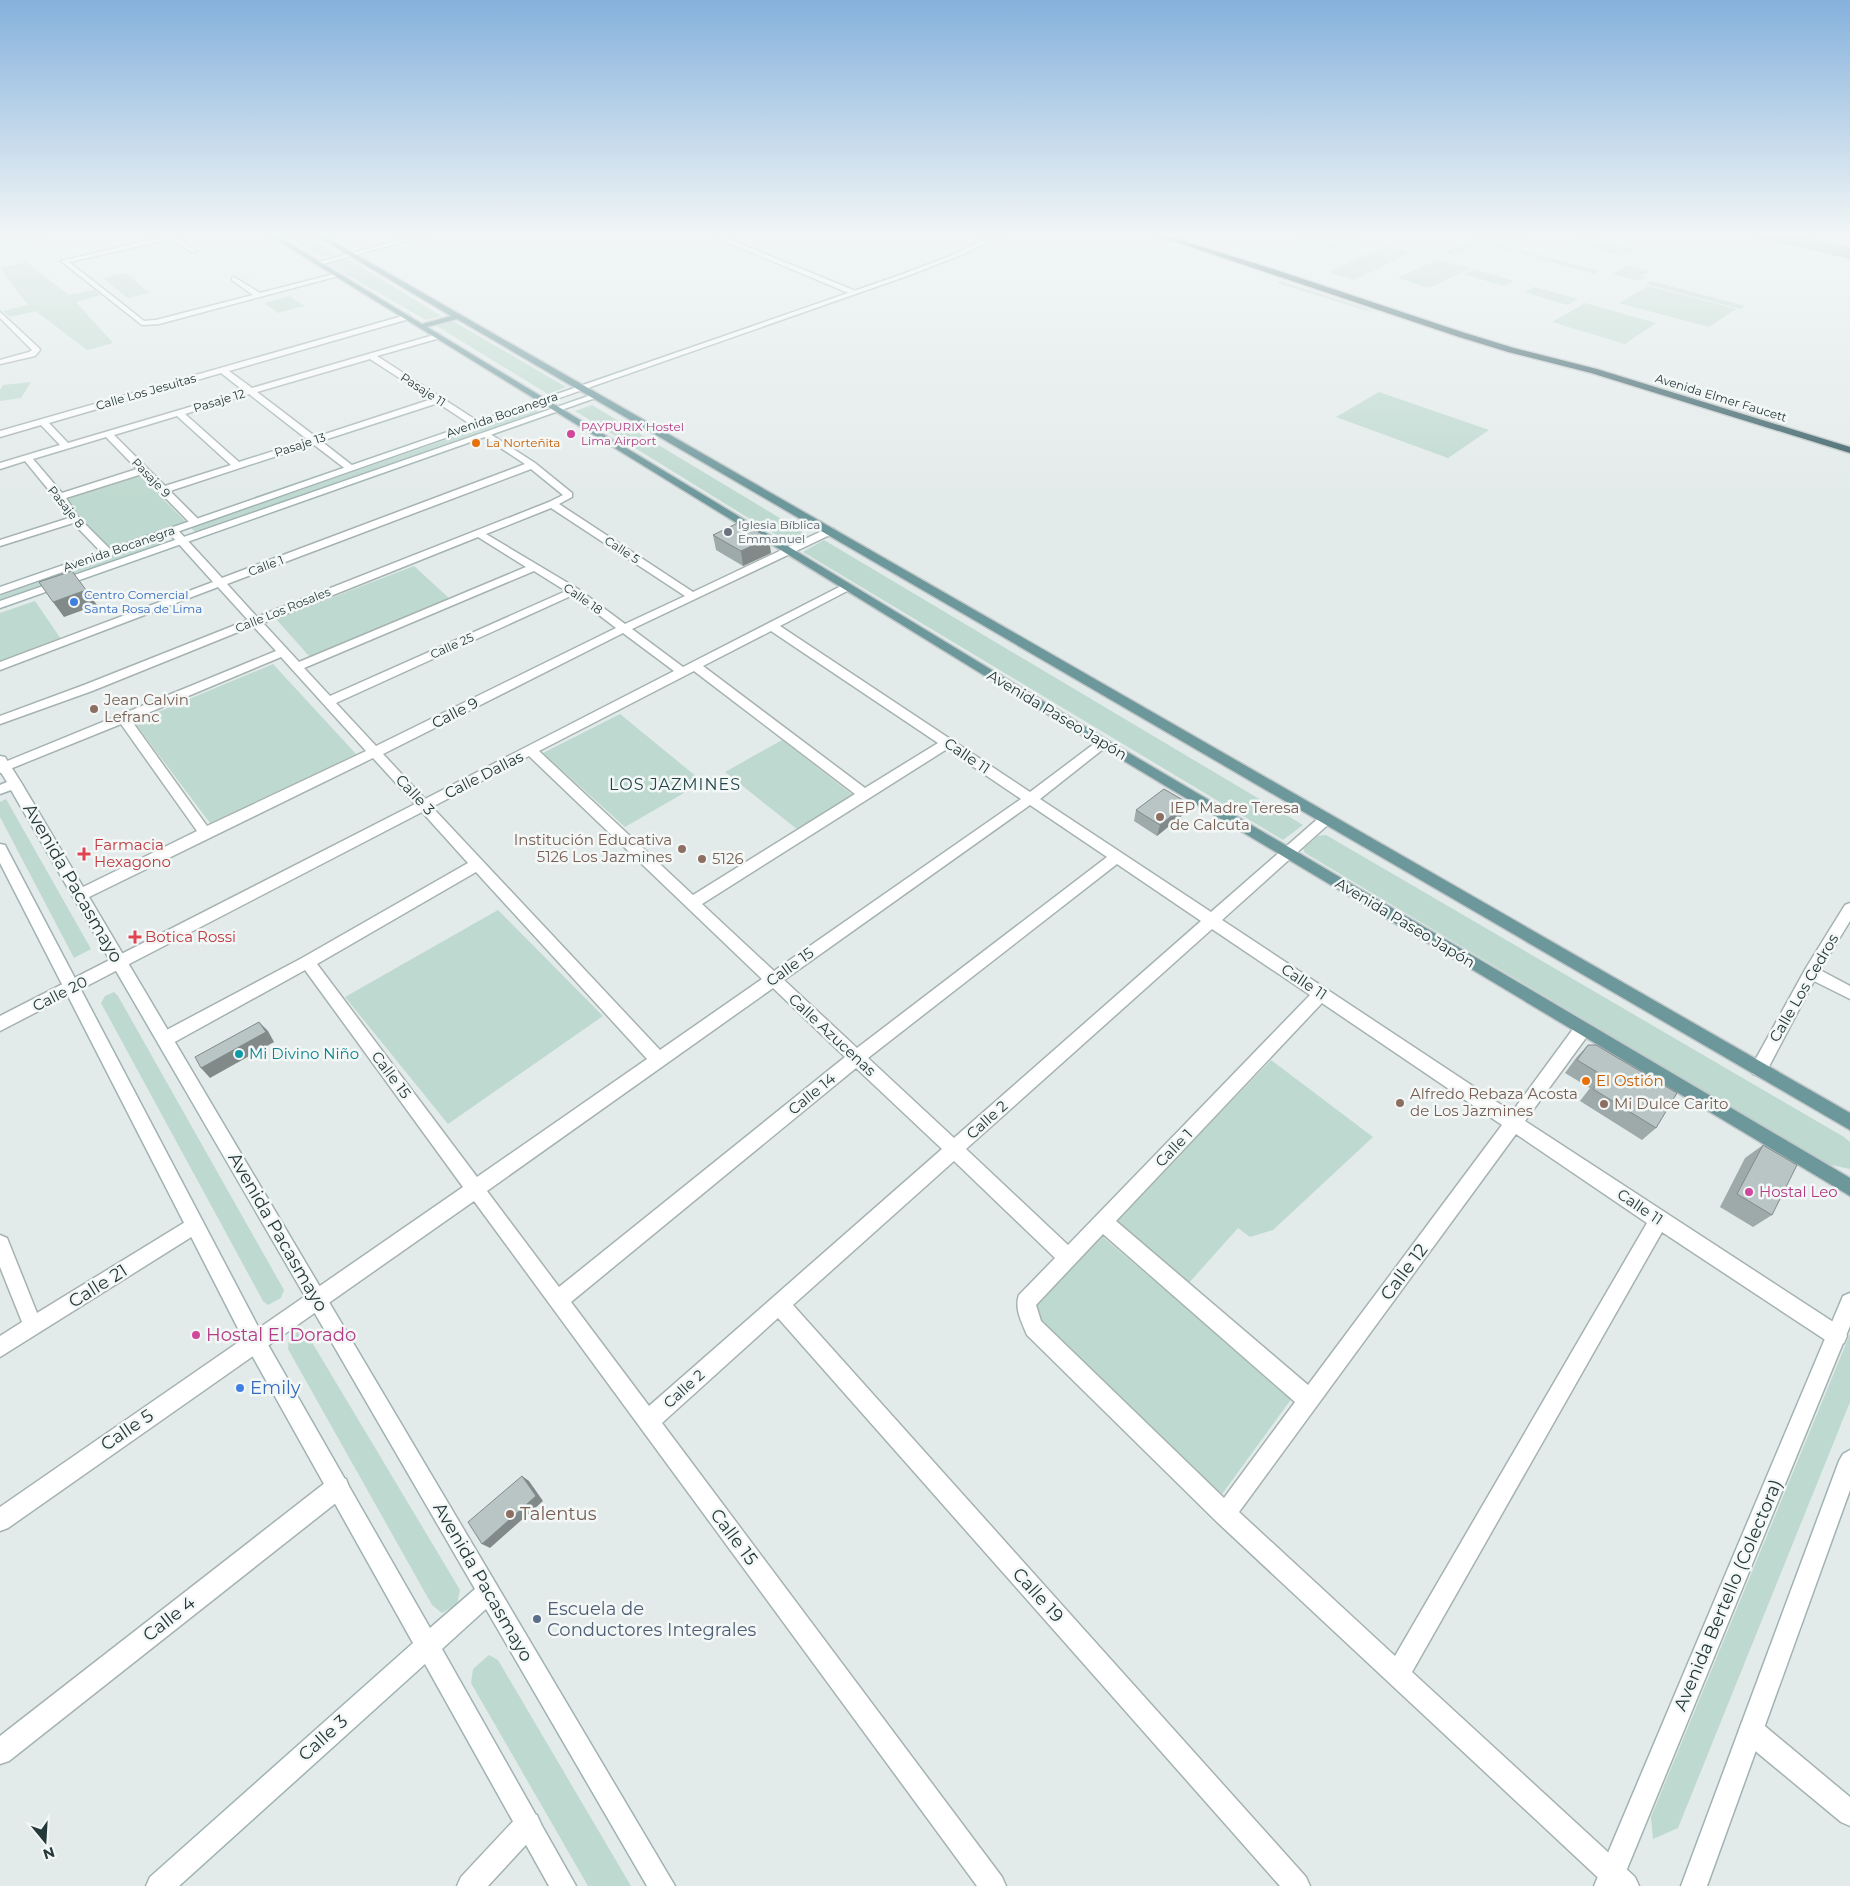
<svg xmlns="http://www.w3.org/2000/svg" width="1850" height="1886" viewBox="0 0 1850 1886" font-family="Montserrat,sans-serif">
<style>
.green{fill:#bed9cf}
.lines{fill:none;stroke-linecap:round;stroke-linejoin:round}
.taxiway{fill:#a1afb0;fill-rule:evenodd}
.street-casing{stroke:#a6b2b2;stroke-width:3}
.secondary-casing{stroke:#a0b2b2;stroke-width:3}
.primary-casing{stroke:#c2c7c8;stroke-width:3}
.highway-casing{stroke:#c2c7c8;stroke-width:3}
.street{fill:#fff;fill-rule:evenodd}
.secondary{fill:#fff;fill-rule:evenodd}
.primary{fill:#6c979b;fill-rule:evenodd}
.highway{fill:#345c63;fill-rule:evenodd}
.wall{fill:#9ea9a9}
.shaded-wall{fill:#818a89}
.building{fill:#b8c5c4;stroke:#818a89}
.hotel-dot{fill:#d1479c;stroke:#f3f8f7;stroke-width:2}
.food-dot{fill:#e8710a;stroke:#f3f8f7;stroke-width:2}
.worship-dot{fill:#6b7280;stroke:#f3f8f7;stroke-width:2}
.shop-dot{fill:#3f7fe0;stroke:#f3f8f7;stroke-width:2}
.education-dot{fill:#8d6e63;stroke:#f3f8f7;stroke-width:2}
.health-dot{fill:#e0444e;stroke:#f3f8f7;stroke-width:2}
.culture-dot{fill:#0f9aa8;stroke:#f3f8f7;stroke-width:2}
.service-dot{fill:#5c6f8a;stroke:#f3f8f7;stroke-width:2}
.labels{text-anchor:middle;stroke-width:5;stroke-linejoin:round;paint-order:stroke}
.far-street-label{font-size:12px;fill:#25383a;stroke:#f3f8f7}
.far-hotel-label{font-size:12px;fill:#b23c85;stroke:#f3f8f7;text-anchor:start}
.far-food-label{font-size:12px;fill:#c56008;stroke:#f3f8f7;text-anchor:start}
.far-worship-label{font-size:12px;fill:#5b616d;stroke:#f3f8f7;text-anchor:start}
.far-shop-label{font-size:12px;fill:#366cbe;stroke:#f3f8f7;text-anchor:start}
.education-label{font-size:15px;fill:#785e54;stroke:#f3f8f7;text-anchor:start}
.street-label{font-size:15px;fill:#25383a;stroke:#f3f8f7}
.health-label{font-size:15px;fill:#be3a42;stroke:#f3f8f7;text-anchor:start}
.culture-label{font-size:15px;fill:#0d838f;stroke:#f3f8f7;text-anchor:start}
.food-label{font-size:15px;fill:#c56008;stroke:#f3f8f7;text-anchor:start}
.hotel-label{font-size:15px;fill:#b23c85;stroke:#f3f8f7;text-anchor:start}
.neighbourhood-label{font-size:16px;letter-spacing:1px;fill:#23454a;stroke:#f3f8f7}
.near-street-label{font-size:18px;fill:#25383a;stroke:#f3f8f7}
.near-hotel-label{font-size:18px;fill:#b23c85;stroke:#f3f8f7;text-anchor:start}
.near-shop-label{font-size:18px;fill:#366cbe;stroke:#f3f8f7;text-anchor:start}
.near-education-label{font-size:18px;fill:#785e54;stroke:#f3f8f7;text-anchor:start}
.near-service-label{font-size:18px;fill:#4e5e75;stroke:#f3f8f7;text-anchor:start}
</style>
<rect width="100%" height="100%" fill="#e3ebea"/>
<g class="green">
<polygon points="0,234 64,234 0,248"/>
<polygon points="282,234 303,234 337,255 322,257"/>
<polygon points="1316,234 1337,234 1358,240 1335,250 1301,240"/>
<polygon points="1488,234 1511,234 1527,238 1520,242 1513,240 1509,242 1514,244 1511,245 1480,237"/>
<polygon points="1586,237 1636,249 1623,256 1573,244"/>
<polygon points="1475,238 1599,271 1595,274 1482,243 1455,256 1443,253"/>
<polygon points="1386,245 1411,252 1354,280 1329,272"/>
<polygon points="349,259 441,316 426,320 328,264"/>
<polygon points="1437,260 1471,268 1429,288 1398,278"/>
<polygon points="26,262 69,295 94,290 100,295 76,302 113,343 87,350 36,311 10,317 3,311 28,305 0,268"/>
<polygon points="1629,265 1650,271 1641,276 1645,278 1639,281 1612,274"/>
<polygon points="1474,269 1514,281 1504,286 1463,274"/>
<polygon points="125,273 150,293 128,298 103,278"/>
<polygon points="1280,281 1365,308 1374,313 1277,283"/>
<polygon points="1651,281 1745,306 1740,309 1646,284"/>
<polygon points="1648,286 1736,309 1709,327 1619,303"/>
<polygon points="1535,287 1578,299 1567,305 1524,292"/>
<polygon points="290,296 304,306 278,313 264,303"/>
<polygon points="1585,303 1656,323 1625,344 1552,322"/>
<polygon points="453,321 566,387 548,394 437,326"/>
<polygon points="31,382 21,398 0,401 0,390 3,385"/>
<polygon points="1379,392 1489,430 1448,458 1336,417"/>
<polygon points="592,405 808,535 789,543 575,411"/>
<polygon points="534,409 539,412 196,533 191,528"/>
<polygon points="139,475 186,522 108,549 65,498"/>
<polygon points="160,539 164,543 0,601 0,596"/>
<polygon points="824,540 1303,825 1283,840 803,552"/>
<polygon points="414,566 451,600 310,657 276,619"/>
<polygon points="35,601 61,639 0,662 0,613"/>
<polygon points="273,664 356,754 210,823 134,722"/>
<polygon points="620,714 703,782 625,827 543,753"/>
<polygon points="782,740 854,796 798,830 725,772"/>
<polygon points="6,799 91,949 74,958 0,817 0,802"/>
<polygon points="1326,835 1844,1137 1850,1142 1850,1169 1826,1164 1305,853 1303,849 1318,836"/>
<polygon points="498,910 603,1016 448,1124 345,997"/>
<polygon points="114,992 118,996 284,1290 281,1298 268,1305 263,1301 101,1003 105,996"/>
<polygon points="1271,1060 1373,1137 1273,1230 1250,1237 1238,1228 1188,1284 1113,1223"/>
<polygon points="1097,1232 1292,1398 1220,1497 1040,1324 1034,1303"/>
<polygon points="298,1332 307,1334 460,1590 457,1604 442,1613 432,1605 288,1349 289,1339"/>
<polygon points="1850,1334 1850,1402 1678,1828 1653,1839 1651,1817"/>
<polygon points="489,1655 498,1660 631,1886 588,1886 471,1683 473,1669"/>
</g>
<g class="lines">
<polygon class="taxiway" points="1755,234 1790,234 1850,247 1850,259 1758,238"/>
<g class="street-casing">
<g id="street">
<polygon points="165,234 186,234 177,237 196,251 191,252 171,239 69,262 144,321 156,320 253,295 232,280 232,278 234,277 260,293 338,273 342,275 159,324 142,325 61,261 166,236"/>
<polygon points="422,234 432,234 318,265 315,263"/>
<polygon points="708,234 716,234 858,292 851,294"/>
<polygon points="0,312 39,348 40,350 35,356 0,364 0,360 29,352 32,350 0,318"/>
<path d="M406 315H409V319L229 371 252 388 437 334H440V338L377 356 479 422V426H473L438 403 321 441 353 466V470H347L313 444 170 491 199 520 200 522 195 525 191 524 142 474 66 498 79 518 112 551 113 553 112 555H104L73 523 0 546V540L69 518 66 511 25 461 0 469V463L60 445 41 425 0 437V431ZM370 359 432 399 316 437 257 392ZM221 373 244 391 68 443 49 423ZM249 394 308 440 239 462 185 414ZM177 416 231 465 165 486 114 435ZM106 437 137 469 62 493 33 459Z"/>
<path d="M487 432 535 463 572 493V497L559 504 693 592 826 529H834V533L632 629 683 667 843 585H851L852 587 851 589 780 626 1030 792 1099 740H1107L1109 743 1107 746 1040 799 1211 912 1321 816H1331L1333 819 1331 822 1222 920 1512 1112 1576 1025 1582 1023 1588 1025 1590 1030 1588 1035 1525 1121 1844 1329 1847 1336 1844 1343 1837 1346 1830 1343 1662 1232 1412 1672 1635 1877 1639 1886H1607L1217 1522 1027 1335C1022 1322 1014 1309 1019 1295L1055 1258 954 1161 793 1305 1306 1877 1310 1886H1280L778 1318 662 1423 1002 1877 1006 1886H977L474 1201 8 1528 0 1531V1507L463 1187 305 970 171 1044 165 1046 159 1044 157 1039 159 1034 302 958 468 863 422 812 0 1031V1016L415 804 373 758 85 899 80 900 75 899 73 895 75 891 197 831 121 724 0 773V764L276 651 253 626 92 691 0 724V716L84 685 248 620 218 587 0 670V662L213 582 168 532V528H176L222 578 525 464 484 437 483 435ZM531 469 563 495 549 502 257 617 227 584ZM551 508 685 596 625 624 578 589 486 534ZM478 537 526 567 299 662 263 623ZM534 571 566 591 330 696 304 668ZM573 595 616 628 376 746 336 703ZM771 631 938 743 865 788 703 666ZM623 633 674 671 425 799 383 754ZM281 657 366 751 207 826 131 720ZM694 671 855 794 693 895 539 751ZM947 749 1021 799 774 971 702 904ZM529 756 762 979 660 1050 432 807ZM1030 805 1107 857 857 1048 784 980ZM1117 864 1201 921 954 1138 868 1058ZM476 872 647 1059 477 1177 317 964ZM1212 929 1310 995 1068 1245 966 1149ZM773 988 845 1057 559 1287 487 1191ZM1322 1003 1502 1125 1308 1385 1116 1221ZM856 1068 942 1149 649 1406 571 1302ZM1516 1134 1647 1223 1395 1656 1239 1512ZM1103 1234 1295 1402 1224 1498 1041 1321 1036 1305Z"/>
<polygon points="1850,903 1850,921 1820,970 1850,986 1850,999 1814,981 1765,1074 1759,1076 1753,1074 1751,1069 1753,1064 1806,968 1845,905"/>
<polygon points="195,1216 201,1219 204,1225 201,1231 0,1357 0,1336 22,1322 0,1267 0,1235 7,1238 37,1313"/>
<polygon points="338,1476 346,1479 349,1487 346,1495 9,1761 0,1764 0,1736 330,1479"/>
<polygon points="1751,1719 1760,1722 1850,1797 1850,1826 1841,1822 1742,1740 1739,1731 1742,1722"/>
<polygon points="528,1811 537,1815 541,1824 537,1833 488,1886 457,1886 461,1877 519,1815"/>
</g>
</g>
<g class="secondary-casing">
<g id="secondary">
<polygon points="996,234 1004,234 959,256 907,276 0,594 0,587 903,274 955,254"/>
<polygon points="594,394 601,396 0,608 0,601"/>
<polygon points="0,756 5,757 22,784 675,1886 647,1886 486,1609 442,1649 576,1886 549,1886 425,1664 179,1886 146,1886 150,1877 413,1643 249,1350 0,863 0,844 5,845 7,849 263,1336 430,1628 475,1589 11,790 0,794 0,785 7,782 0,771"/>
<polygon points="1850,1293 1850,1326 1620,1886 1594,1886 1843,1296"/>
<polygon points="1850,1450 1850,1490 1707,1886 1681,1886 1839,1461 1843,1454"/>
</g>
</g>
<g class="primary-casing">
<polygon id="primary" points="267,234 274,234 422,324 451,316 313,234 320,234 1850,1113 1850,1130 457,319 427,327 1107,740 1850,1178 1850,1196 1099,746"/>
</g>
<g class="highway-casing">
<polygon id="highway" points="1152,234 1161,234 1276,270 1462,332 1514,348 1597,369 1850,447 1850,453 1591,373 1508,352 1456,336"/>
</g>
<use href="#street" class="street"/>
<use href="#secondary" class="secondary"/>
<use href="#primary" class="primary"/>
<use href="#highway" class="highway"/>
</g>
<g class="wall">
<polygon points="713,535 771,553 743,566 716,550"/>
<polygon points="1136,810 1185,813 1157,836 1134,821"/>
<polygon points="1588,1045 1656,1128 1642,1140 1580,1101 1590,1088 1565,1073 1576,1058"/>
<polygon points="1763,1145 1772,1215 1753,1227 1720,1207 1745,1158"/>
</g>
<g class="shaded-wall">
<polygon points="769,538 771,553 743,566 741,551"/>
<polygon points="86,590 97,605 64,617 53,602"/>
<polygon points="1188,803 1185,813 1157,836 1160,825"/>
<polygon points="259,1022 268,1031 274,1042 210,1078 201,1068"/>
<polygon points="522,1476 529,1481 543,1501 490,1548 482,1544"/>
</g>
<g class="building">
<polygon points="740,522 769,538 741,551 713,535"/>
<polygon points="72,571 86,590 53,602 39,582"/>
<polygon points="1164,789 1188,803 1160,825 1136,810"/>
<polygon points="259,1022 266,1032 201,1068 195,1057"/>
<polygon points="1588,1045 1596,1045 1677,1093 1656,1128 1593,1089 1602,1075 1577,1060"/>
<polygon points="1763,1145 1797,1165 1772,1215 1737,1194"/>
<polygon points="522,1476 536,1496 482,1544 468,1522"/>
</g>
<linearGradient id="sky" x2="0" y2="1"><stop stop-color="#85b1dc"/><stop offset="0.47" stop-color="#f2f6f6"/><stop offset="1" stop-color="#f2f6f6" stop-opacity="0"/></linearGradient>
<rect width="1850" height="498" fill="url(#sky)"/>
<g class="hotel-dot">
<circle cx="571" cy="434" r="5"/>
<circle cx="1749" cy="1192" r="5"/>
<circle cx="196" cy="1335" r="5"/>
</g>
<g class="food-dot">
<circle cx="476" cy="443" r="5"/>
<circle cx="1586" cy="1081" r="5"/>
</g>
<circle class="worship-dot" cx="728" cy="532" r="5"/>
<g class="shop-dot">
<circle cx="74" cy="602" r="5"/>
<circle cx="240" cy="1388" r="5"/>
</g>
<g class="education-dot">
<circle cx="94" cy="709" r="5"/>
<circle cx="1160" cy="817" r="5"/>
<circle cx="682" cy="849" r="5"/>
<circle cx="702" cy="859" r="5"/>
<circle cx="1400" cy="1103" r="5"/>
<circle cx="1604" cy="1104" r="5"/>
<circle cx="510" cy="1514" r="5"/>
</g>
<g class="health-dot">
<path d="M81.5 846.5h5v5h5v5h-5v5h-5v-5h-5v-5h5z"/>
<path d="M132.5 929.5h5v5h5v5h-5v5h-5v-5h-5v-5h5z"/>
</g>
<circle class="culture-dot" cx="239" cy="1054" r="5"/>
<circle class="service-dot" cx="537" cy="1619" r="5"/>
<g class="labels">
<g class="far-street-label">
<text transform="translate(423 390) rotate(33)" y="4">Pasaje 11</text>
<text transform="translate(146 392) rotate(-16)" y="4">Calle Los Jesuitas</text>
<text transform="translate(1721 398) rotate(17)" y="4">Avenida Elmer Faucett</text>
<text transform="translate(219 401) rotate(-17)" y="4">Pasaje 12</text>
<text transform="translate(502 415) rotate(-19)" y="4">Avenida Bocanegra</text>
<text transform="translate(300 445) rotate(-18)" y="4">Pasaje 13</text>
<text transform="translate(151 478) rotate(46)" y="4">Pasaje 9</text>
<text transform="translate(66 507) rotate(51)" y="4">Pasaje 8</text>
<text transform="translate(119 549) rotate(-19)" y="4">Avenida Bocanegra</text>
<text transform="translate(622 550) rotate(33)" y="4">Calle 5</text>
<text transform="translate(266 566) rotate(-21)" y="4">Calle 1</text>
<text transform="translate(583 599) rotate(35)" y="4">Calle 18</text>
<text transform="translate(283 610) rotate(-22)" y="4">Calle Los Rosales</text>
<text transform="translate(452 646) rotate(-24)" y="4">Calle 25</text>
</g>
<g class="far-hotel-label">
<text x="581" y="431">PAYPURIX Hostel<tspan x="581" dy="14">Lima Airport</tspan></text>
</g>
<g class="far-food-label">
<text x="486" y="447">La Norteñita</text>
</g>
<g class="far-worship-label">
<text x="738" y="529">Iglesia Bíblica<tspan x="738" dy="14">Emmanuel</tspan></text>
</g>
<g class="far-shop-label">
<text x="84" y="599">Centro Comercial<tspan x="84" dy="14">Santa Rosa de Lima</tspan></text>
</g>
<g class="education-label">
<text x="104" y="705">Jean Calvin<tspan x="104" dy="17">Lefranc</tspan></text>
<text x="1170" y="813">IEP Madre Teresa<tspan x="1170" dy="17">de Calcuta</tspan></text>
<text x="672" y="845" text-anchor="end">Institución Educativa<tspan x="672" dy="17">5126 Los Jazmines</tspan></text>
<text x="712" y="864">5126</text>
<text x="1410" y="1099">Alfredo Rebaza Acosta<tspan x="1410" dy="17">de Los Jazmines</tspan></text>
<text x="1614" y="1109">Mi Dulce Carito</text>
</g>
<g class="street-label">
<text transform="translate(455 713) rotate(-27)" y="5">Calle 9</text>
<text transform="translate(1057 715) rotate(31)" y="5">Avenida Paseo Japón</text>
<text transform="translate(967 756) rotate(34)" y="5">Calle 11</text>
<text transform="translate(484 775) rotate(-27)" y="5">Calle Dallas</text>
<text transform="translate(415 795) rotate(47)" y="5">Calle 3</text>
<text transform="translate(1405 923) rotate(31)" y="5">Avenida Paseo Japón</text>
<text transform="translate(790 967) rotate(-36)" y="5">Calle 15</text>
<text transform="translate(1304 982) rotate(34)" y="5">Calle 11</text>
<text transform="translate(1804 988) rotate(-60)" y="5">Calle Los Cedros</text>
<text transform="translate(60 994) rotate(-27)" y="5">Calle 20</text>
<text transform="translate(832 1035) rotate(43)" y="5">Calle Azucenas</text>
<text transform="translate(391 1075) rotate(53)" y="5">Calle 15</text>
<text transform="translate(812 1094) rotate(-39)" y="5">Calle 14</text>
<text transform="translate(987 1120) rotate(-42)" y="5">Calle 2</text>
<text transform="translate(1174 1148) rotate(-46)" y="5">Calle 1</text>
<text transform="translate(1640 1207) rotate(34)" y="5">Calle 11</text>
<text transform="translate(684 1389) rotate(-42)" y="5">Calle 2</text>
</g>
<g class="health-label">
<text x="94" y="850">Farmacia<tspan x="94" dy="17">Hexagono</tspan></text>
<text x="145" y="942">Botica Rossi</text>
</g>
<g class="culture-label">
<text x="249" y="1059">Mi Divino Niño</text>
</g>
<g class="food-label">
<text x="1596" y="1086">El Ostión</text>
</g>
<g class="hotel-label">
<text x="1759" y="1197">Hostal Leo</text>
</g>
<g class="neighbourhood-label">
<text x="675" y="790">LOS JAZMINES</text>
</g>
<g class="near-street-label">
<text transform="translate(73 883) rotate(60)" y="6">Avenida Pacasmayo</text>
<text transform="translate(278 1232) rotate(60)" y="6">Avenida Pacasmayo</text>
<text transform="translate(1404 1272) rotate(-53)" y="6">Calle 12</text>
<text transform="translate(98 1286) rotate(-32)" y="6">Calle 21</text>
<text transform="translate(127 1430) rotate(-34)" y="6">Calle 5</text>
<text transform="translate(734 1537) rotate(53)" y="6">Calle 15</text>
<text transform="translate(483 1582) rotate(60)" y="6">Avenida Pacasmayo</text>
<text transform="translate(1038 1595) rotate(48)" y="6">Calle 19</text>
<text transform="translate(1728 1595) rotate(-67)" y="6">Avenida Bertello (Colectora)</text>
<text transform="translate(169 1619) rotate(-38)" y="6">Calle 4</text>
<text transform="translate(323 1738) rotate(-42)" y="6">Calle 3</text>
</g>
<g class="near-hotel-label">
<text x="206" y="1341">Hostal El Dorado</text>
</g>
<g class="near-shop-label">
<text x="250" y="1394">Emily</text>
</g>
<g class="near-education-label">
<text x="520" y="1520">Talentus</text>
</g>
<g class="near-service-label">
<text x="547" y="1615">Escuela de<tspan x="547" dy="21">Conductores Integrales</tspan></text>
</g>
</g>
<g transform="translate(45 1841) rotate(162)" stroke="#f3f8f7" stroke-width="4" paint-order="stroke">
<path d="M0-4L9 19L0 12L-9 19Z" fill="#25383a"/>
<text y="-8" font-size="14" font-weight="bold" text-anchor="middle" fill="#25383a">N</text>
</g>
</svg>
